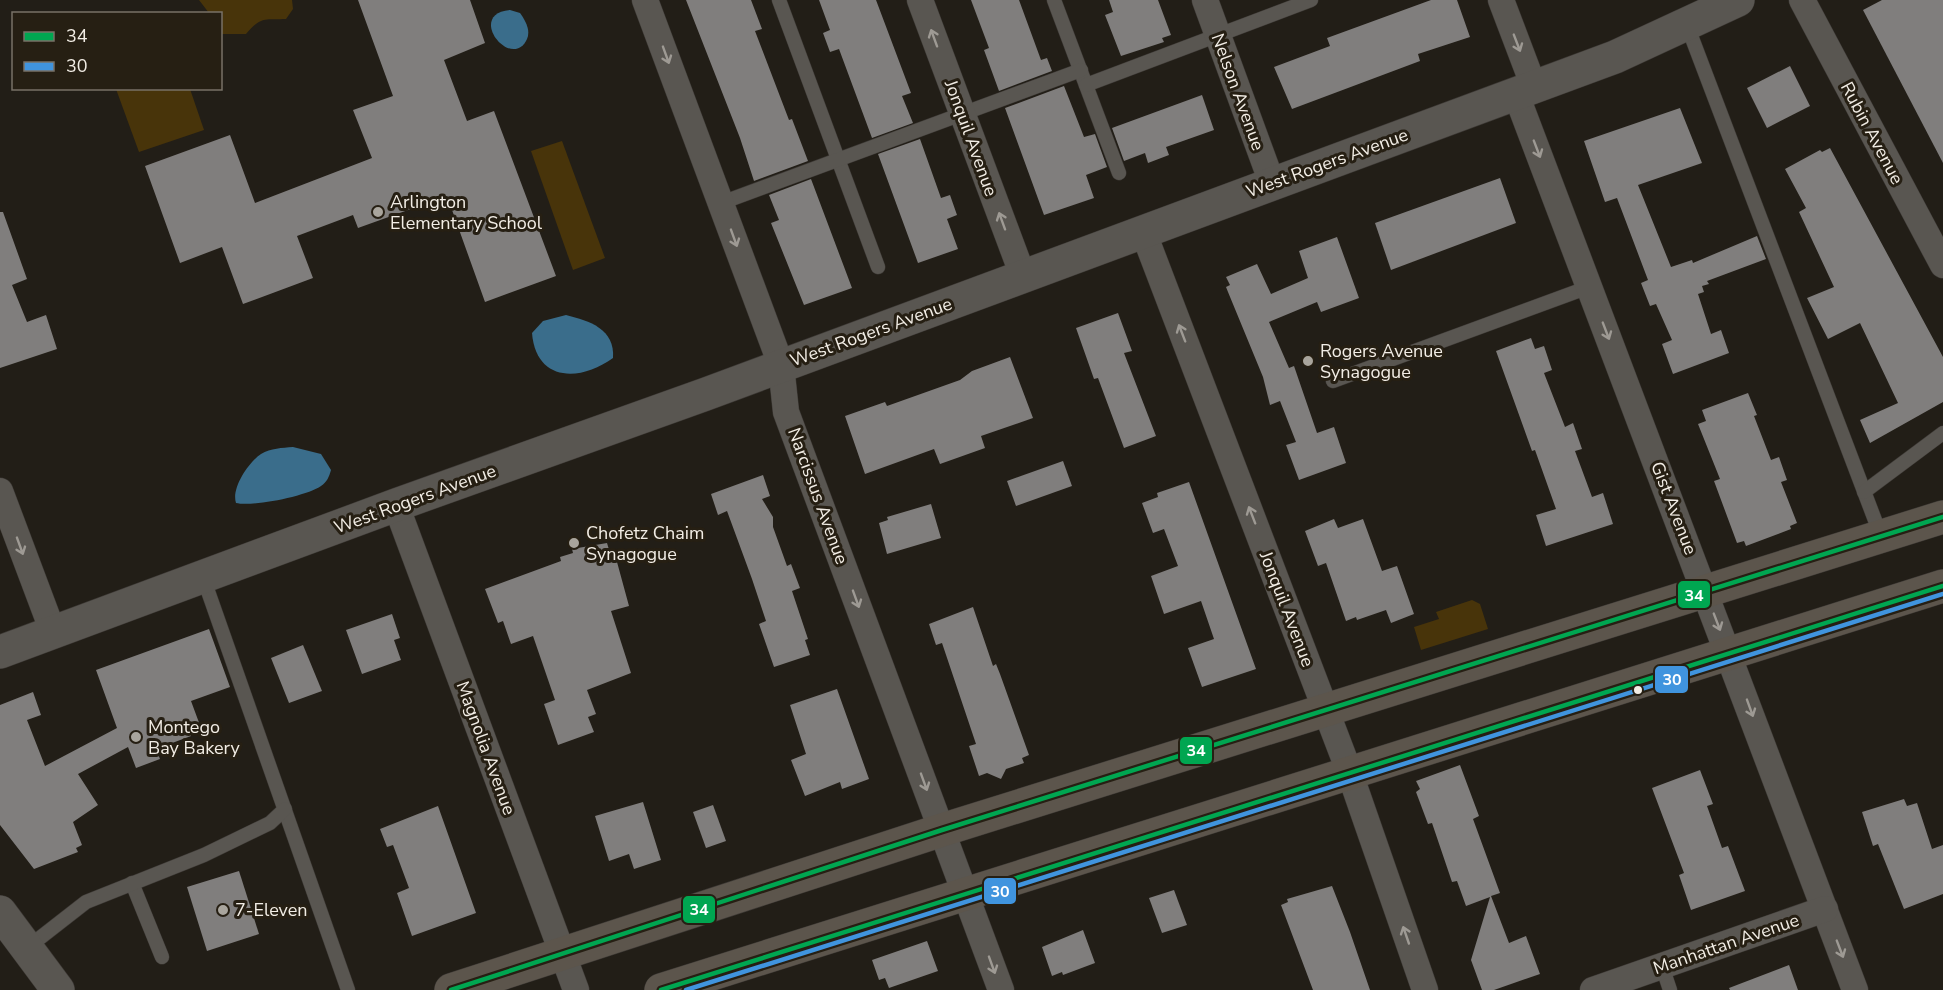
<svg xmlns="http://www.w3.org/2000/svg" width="1943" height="990" viewBox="0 0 1943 990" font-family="'Nunito Sans',sans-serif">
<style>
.green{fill:#48340a}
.water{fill:#3a6d8b}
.building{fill:#807e7d}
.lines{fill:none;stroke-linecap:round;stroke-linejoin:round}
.lane-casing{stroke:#3d3935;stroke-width:15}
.street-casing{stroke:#3d3935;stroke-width:27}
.secondary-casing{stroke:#3d3935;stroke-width:34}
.primary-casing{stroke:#3d3935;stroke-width:34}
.lane{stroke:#595651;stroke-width:14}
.street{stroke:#595651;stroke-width:26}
.secondary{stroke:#595651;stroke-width:33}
.primary{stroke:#5c554c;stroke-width:33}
.bus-1-casing{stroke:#261f13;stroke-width:9}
.bus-2-casing{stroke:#261f13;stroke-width:9}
.bus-1{stroke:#00a651;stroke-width:4.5}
.bus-2{stroke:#4094de;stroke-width:4.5}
.oneway{stroke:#9e9a94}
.poi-dot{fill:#a9a59d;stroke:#261f13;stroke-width:2}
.bus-dot{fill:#f2ede5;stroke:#261f13;stroke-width:2}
.labels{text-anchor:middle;stroke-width:6;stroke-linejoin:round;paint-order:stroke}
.street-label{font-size:18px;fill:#f2ede5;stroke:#261f13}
.poi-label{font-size:18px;fill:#f2ede5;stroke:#261f13;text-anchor:start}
.line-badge{stroke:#261f13;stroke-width:2}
.badge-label{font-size:16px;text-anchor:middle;font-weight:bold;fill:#fff}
</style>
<rect width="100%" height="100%" fill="#221e17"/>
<g class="green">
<path d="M199 0H292L293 9 286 19C265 20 261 16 246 34H221L220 14 209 13Z"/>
<polygon points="116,89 190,89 204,130 139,152"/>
<polygon points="562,141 605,258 573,270 531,151"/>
<polygon points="1472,600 1480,604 1488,629 1421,650 1414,627 1439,619 1436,612"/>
</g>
<g class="water">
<path d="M510 10 520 13C525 20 531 30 527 39 512 72 465 14 510 10Z"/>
<path d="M566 315C590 321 615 329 613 358 580 382 536 382 532 333L543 321Z"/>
<path d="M293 447 321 454 331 470C329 477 327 482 321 486 307 496 253 507 236 503 231 488 249 462 261 454 271 448 282 448 293 447Z"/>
</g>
<g class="building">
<polygon points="358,0 470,0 485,43 444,60 467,121 494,111 556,276 485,302 447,196 358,228 353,215 297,236 313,278 243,304 222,247 180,263 145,166 230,135 255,203 372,158 353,110 393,96"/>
<polygon points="686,0 751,0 762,29 755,31 789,120 792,119 808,161 754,181 740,138"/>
<polygon points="819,0 876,0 911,93 902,96 913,123 872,138 839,49 830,52 823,33 830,30"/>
<polygon points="971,0 1019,0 1041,60 1047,58 1052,71 999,91 984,50 989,48"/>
<polygon points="1109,0 1158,0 1171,35 1162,38 1164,42 1121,56 1105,15 1113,12"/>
<polygon points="1431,0 1457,0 1470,37 1418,54 1420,61 1292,109 1274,67 1330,46 1327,38"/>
<polygon points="1882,0 1943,0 1943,163 1863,10"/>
<polygon points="1790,66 1810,106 1767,128 1747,88"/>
<polygon points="1064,86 1084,137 1095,134 1107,167 1086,175 1094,198 1044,215 1005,108"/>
<polygon points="1202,95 1214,130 1166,147 1169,155 1148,163 1145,153 1124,161 1112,128"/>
<polygon points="1680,108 1702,163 1638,185 1671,267 1692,260 1693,263 1757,236 1766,259 1707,281 1709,284 1702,286 1704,292 1698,294 1711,334 1721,330 1729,353 1673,374 1662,344 1672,340 1656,304 1650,306 1641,283 1648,280 1617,198 1605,202 1584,141"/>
<polygon points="920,139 941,198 950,195 957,215 947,219 958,249 918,263 878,154"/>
<polygon points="1830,148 1943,357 1943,402 1870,443 1860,420 1898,403 1860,323 1828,339 1807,298 1834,287 1799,212 1806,208 1785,169 1820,150 1822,152"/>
<polygon points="1500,178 1516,223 1391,270 1375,223"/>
<polygon points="811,179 852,288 804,305 771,223 779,220 769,195"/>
<polygon points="0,212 3,212 27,279 12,285 27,322 46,315 57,349 0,368"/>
<polygon points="1337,237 1359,298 1321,312 1317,302 1269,322 1289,368 1294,366 1317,433 1334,427 1346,463 1299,480 1286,445 1296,442 1280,401 1270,405 1263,377 1228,292 1226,287 1230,285 1226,277 1257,264 1271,294 1308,278 1299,251"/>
<polygon points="1118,313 1132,351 1124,353 1156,436 1124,448 1098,378 1094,379 1076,328"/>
<polygon points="1531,338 1535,349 1544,346 1552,370 1544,373 1565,427 1573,423 1582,449 1575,451 1592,497 1603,493 1613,524 1546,546 1536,515 1556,509 1535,450 1532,451 1496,351"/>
<polygon points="1010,357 1033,418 981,436 985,448 940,464 934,449 865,474 845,416 885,402 887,406 960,380 972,371"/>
<polygon points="1748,393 1757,415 1754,416 1771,460 1779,457 1787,480 1781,482 1797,523 1790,526 1791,529 1746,546 1744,541 1737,543 1714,481 1720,479 1698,424 1706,421 1702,410"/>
<polygon points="1063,461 1072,486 1016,506 1007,481"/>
<polygon points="763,475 770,496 762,499 773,517 773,527 787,566 791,564 800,588 792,591 808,639 805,640 810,655 774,667 759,624 766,621 752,579 727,511 718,515 711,494"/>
<polygon points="1189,482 1256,669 1202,687 1188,648 1214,639 1201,601 1164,614 1151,576 1178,566 1164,529 1153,533 1142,503 1158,497 1157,493"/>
<polygon points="931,504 941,538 887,554 879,523 888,520 887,517"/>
<polygon points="1334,519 1338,528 1363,519 1382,571 1397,566 1414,614 1391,623 1386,610 1357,620 1356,617 1346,621 1326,563 1318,566 1305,531"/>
<polygon points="607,543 613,563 617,562 629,606 611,611 631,673 587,690 596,714 588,717 594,732 558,745 544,704 555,700 533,636 511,644 503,621 498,623 485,589 561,561 560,557 573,553 572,549"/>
<polygon points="973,607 993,666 996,664 1000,674 1029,755 1022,758 1024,763 1006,769 1001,779 987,773 979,776 969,746 976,744 942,643 936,645 929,624"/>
<polygon points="392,614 400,638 394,640 401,660 362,674 346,630"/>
<polygon points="209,629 230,687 191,701 201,728 190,732 191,736 156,749 160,759 136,768 128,747 78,774 98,805 73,822 82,845 76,848 78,852 34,869 0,825 0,705 33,692 41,715 27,720 45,766 117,728 96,670"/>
<polygon points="303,645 322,691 289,703 271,658"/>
<polygon points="837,689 869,779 842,789 840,782 805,796 791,760 806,754 790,705"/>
<polygon points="1460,765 1479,816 1473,819 1500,893 1491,896 1509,943 1526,936 1540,974 1494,990 1482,990 1471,960 1490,897 1466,906 1457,881 1452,882 1432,823 1428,824 1416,792 1420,789 1416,781"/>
<polygon points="1700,770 1713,804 1707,806 1722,848 1728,846 1745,891 1691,910 1679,875 1684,873 1652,788"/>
<polygon points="1904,799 1907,806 1917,803 1932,849 1943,845 1943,894 1904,909 1878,844 1873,846 1862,812"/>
<polygon points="643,802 661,860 634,869 629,854 609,861 595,816"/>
<polygon points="713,805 726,841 706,848 693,812"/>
<polygon points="438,806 476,913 412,936 397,893 409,888 393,845 387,847 380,829"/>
<polygon points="239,871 259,934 207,951 187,887"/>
<polygon points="1332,886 1350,932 1370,990 1313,990 1281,905 1288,902 1287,899"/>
<polygon points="1174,890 1187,925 1162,933 1149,898"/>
<polygon points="1083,930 1095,963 1063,975 1062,972 1052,976 1042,947"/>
<polygon points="927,941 938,971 889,988 885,978 879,980 872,960"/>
<polygon points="1789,965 1798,990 1730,990 1729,988"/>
</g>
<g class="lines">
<g class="lane-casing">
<g id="lane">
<polyline points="779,0 878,267"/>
<polyline points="1054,0 1119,173"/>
<polyline points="1687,25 1881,536"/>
<polyline points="1086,85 1311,0"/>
<polyline points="721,203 1081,70"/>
<polyline points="1333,381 1589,287"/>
<polyline points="1864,492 1943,433"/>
<polyline points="203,577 348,990"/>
<polyline points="132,883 162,957"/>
<polyline points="27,948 86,902 204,855 270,823 285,809"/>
<polyline points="1662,966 1670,990"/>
</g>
</g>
<g class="street-casing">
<g id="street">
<polyline points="645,0 781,365 786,412 1001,990"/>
<polyline points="920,0 1023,276"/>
<polyline points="1205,0 1272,183"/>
<polyline points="1501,0 1534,87"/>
<polyline points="1802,0 1943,265"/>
<polyline points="1516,94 1855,990"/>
<polyline points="1143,231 1349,771 1425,990"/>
<polyline points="0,491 53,632"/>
<polyline points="396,505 576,990"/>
<polyline points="1593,990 1825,909"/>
</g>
</g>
<g class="secondary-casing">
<g id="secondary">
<polyline points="0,652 396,505 706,394 1615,57 1738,0"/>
<polyline points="0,912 58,990"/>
</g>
</g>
<g class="primary-casing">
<g id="primary">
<polyline points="451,990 942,830 1943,517"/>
<polyline points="661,990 1943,586"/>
</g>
</g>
<use href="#lane" class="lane"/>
<use href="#street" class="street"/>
<use href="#secondary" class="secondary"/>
<use href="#primary" class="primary"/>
<g class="bus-1-casing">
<g id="bus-1">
<polyline points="451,990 942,830 1943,517"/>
<polyline points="661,990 1943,586"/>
</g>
</g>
<g class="bus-2-casing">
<polyline id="bus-2" points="686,990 1943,594"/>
</g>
<use href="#bus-1" class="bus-1"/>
<use href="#bus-2" class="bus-2"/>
</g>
<defs><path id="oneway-shaft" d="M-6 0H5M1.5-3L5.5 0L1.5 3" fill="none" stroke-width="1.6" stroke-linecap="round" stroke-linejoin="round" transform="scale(1.5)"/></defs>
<g class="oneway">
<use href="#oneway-shaft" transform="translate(934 38) rotate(-110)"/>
<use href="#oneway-shaft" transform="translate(1517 43) rotate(69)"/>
<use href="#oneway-shaft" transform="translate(666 55) rotate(70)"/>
<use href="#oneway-shaft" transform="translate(1537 149) rotate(69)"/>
<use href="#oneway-shaft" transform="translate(1002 221) rotate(-110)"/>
<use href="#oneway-shaft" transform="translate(734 238) rotate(70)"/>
<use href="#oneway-shaft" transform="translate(1606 331) rotate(69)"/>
<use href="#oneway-shaft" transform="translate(1182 333) rotate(-111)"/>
<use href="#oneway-shaft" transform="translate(1252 515) rotate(-111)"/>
<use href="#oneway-shaft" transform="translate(20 546) rotate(70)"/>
<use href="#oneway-shaft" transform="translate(856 599) rotate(70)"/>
<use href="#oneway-shaft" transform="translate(1717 622) rotate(69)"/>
<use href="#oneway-shaft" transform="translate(1750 708) rotate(70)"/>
<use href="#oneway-shaft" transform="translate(924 782) rotate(70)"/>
<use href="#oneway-shaft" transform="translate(1406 935) rotate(-109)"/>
<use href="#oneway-shaft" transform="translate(1840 949) rotate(69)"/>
<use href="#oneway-shaft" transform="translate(992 965) rotate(70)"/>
</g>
<g class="poi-dot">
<circle cx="378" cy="212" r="6"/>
<circle cx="1308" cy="361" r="6"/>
<circle cx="574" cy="543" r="6"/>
<circle cx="136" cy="737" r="6"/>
<circle cx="223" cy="910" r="6"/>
</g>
<circle class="bus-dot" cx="1638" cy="690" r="5"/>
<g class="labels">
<g class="street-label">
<text transform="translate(1238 92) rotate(70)" y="6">Nelson Avenue</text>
<text transform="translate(1872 133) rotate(62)" y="6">Rubin Avenue</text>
<text transform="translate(971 138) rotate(70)" y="6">Jonquil Avenue</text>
<text transform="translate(1327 163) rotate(-20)" y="6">West Rogers Avenue</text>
<text transform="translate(871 332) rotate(-20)" y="6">West Rogers Avenue</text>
<text transform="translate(818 496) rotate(70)" y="6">Narcissus Avenue</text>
<text transform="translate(415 499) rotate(-20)" y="6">West Rogers Avenue</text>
<text transform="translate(1674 508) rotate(69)" y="6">Gist Avenue</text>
<text transform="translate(1287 609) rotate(69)" y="6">Jonquil Avenue</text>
<text transform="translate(486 748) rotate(70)" y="6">Magnolia Avenue</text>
<text transform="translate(1726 944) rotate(-19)" y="6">Manhattan Avenue</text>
</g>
<g class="poi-label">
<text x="390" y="208">Arlington<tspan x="390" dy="21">Elementary School</tspan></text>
<text x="1320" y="357">Rogers Avenue<tspan x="1320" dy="21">Synagogue</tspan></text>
<text x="586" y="539">Chofetz Chaim<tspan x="586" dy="21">Synagogue</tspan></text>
<text x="148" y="733">Montego<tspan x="148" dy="21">Bay Bakery</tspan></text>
<text x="235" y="916">7-Eleven</text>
</g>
</g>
<g class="line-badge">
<rect x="1677" y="580" width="34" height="29" rx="6" fill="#00a651"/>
<rect x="1654" y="665" width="35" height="29" rx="6" fill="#4094de"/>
<rect x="1179" y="736" width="34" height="29" rx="6" fill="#00a651"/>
<rect x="983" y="877" width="34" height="28" rx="6" fill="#4094de"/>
<rect x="682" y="895" width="34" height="29" rx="6" fill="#00a651"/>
</g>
<g class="badge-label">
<text x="1694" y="601">34</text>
<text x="1672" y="685">30</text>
<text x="1196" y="756">34</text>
<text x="1000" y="897">30</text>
<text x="699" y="915">34</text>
</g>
<rect x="12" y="12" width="210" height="78" fill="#261f13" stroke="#787167" stroke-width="1.5"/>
<rect x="24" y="32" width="30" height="9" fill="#00a651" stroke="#787167" stroke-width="1.5"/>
<text x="66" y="42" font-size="18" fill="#f2ede5">34</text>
<rect x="24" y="62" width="30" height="9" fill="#4094de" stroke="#787167" stroke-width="1.5"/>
<text x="66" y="72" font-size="18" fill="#f2ede5">30</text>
</svg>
